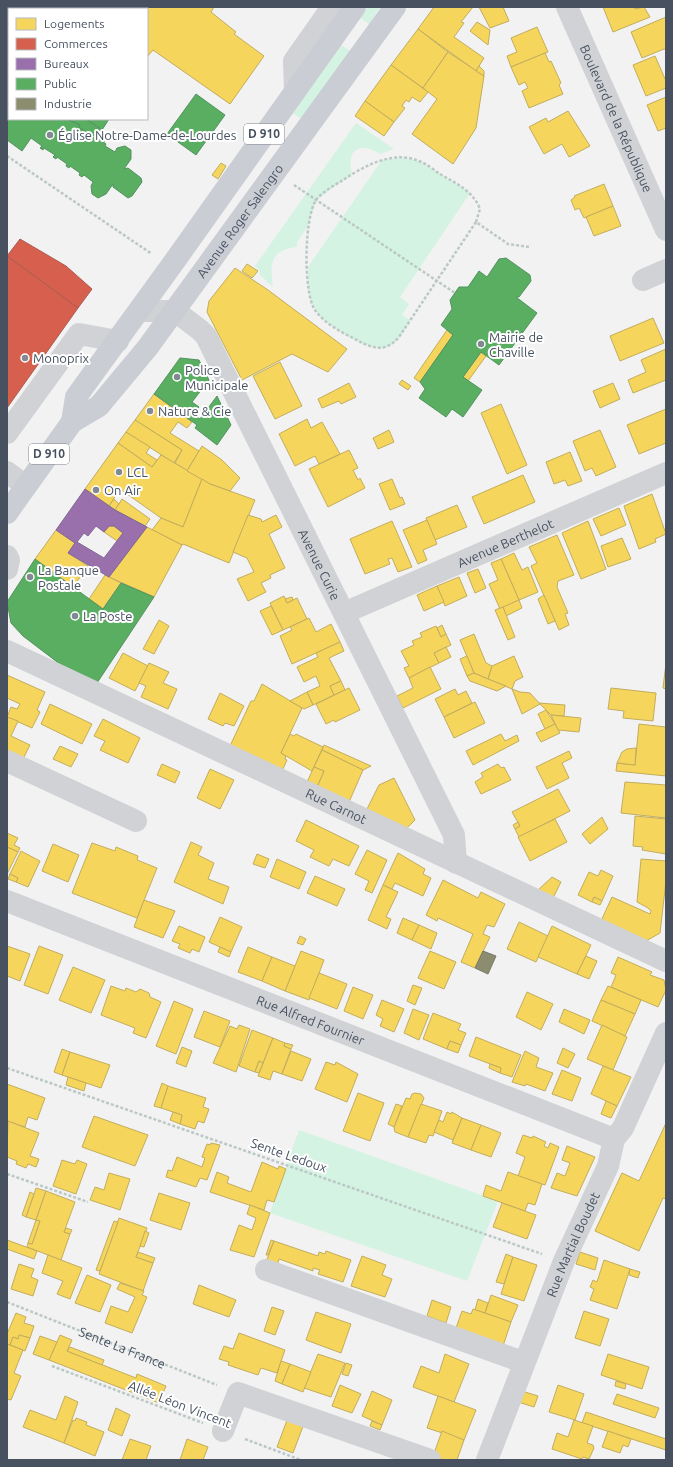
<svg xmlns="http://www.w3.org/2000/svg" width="673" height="1467" viewBox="0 0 673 1467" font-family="Ubuntu,sans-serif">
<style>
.green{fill:#d4f3e3}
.homes{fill:#f6d55c;stroke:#c2ad5d}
.shops{fill:#d6604d;stroke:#ab5c53}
.offices{fill:#9970ab;stroke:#806794;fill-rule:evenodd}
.public{fill:#5aae61;stroke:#549261}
.industry{fill:#8c8c6e;stroke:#777a6a}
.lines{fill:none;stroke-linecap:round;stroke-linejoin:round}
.path{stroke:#bbc8c6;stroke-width:2.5;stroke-dasharray:3 2;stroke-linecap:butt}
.minor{stroke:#d0d2d5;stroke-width:22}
.major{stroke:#cacdd3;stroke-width:22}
.poi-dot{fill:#838993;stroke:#fff;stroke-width:1.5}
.labels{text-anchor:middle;stroke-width:4;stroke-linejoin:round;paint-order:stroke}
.shield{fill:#fff;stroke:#7e8590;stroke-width:1}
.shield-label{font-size:12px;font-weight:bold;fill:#475160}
.street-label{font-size:13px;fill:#475160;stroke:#fff}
.poi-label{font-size:13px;fill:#475160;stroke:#fff;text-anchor:start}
</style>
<rect width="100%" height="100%" fill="#f2f2f2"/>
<g class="green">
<polygon points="368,7 380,7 369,24 360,18"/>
<polygon points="341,45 350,51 302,119 293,113"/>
<path d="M356 123 394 149 380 154C359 141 346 150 352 174L316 200 308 226 297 242V247C269 250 270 265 273 287L259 274 260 271 255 266Z"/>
<path d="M404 158 419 161 470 193 400 297 409 304 402 315 410 320C405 329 397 345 386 348 370 352 322 324 315 309 308 297 307 280 308 267L382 160Z"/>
<polygon points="299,1130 498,1201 467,1281 270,1213"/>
</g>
<g class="homes">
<polygon points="64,7 214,7 211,12 236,32 234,34 264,56 230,104 153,50 147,57 147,9 63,9"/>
<polygon points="434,7 473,7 461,22 464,23 454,37 484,58 476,71 418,29"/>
<polygon points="479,7 503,7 509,21 490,28"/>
<polygon points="603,7 634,7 635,9 644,7 650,17 613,32"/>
<polygon points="666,17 666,50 664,49 642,58 631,32"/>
<polygon points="477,22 490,30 488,45 470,31"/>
<polygon points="537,27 548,52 511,67 507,56 517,52 511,38"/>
<polygon points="418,29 448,52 423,88 391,65"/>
<polygon points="448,52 484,76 476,128 453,164 412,134 437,99 423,88"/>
<polygon points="545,53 549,62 551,61 561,83 559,85 563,94 529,108 522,91 528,88 525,82 519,85 511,67"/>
<polygon points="655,56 666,81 666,88 646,96 633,65"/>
<polygon points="391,65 428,92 420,102 412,97 409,102 406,100 402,106 405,108 394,122 365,101"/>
<polygon points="479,66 484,71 484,76 476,71"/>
<polygon points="666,97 666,128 658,131 647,105"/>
<polygon points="365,101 394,122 384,136 355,116"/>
<polygon points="568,111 590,146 569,157 562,144 544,154 529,127 546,118 548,122"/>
<polygon points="221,163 226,166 218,179 212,175"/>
<polygon points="604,184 613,206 584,218 579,208 575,210 571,200 575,197 574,196"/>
<polygon points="613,206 621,226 594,236 586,217"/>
<polygon points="247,264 258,271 252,278 242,271"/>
<polygon points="235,268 268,290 347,349 328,372 292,354 242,380 207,312 209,301"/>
<polygon points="653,318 664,343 620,361 610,336"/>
<polygon points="447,330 453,335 420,382 414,378"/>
<polygon points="666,349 666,380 633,393 628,380 646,372 641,360"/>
<polygon points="481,352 486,356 468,381 463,377"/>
<polygon points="280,362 302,406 275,419 253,376"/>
<polygon points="402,380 411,386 408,390 399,384"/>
<polygon points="349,383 356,397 341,404 339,401 322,408 318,399"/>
<polygon points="613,383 620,399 600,408 593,391"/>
<polygon points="154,394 192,422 187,428 178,422 170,433 199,451 187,471 175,463 182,450 135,420"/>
<polygon points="501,404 527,465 507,474 481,413"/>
<polygon points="666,409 666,443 639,454 627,425"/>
<polygon points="307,419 311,428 322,422 340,454 319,464 315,456 295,466 279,434"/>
<polygon points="135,420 182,450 174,463 126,432"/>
<polygon points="389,430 394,442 378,449 373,438"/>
<polygon points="600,430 616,467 596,476 592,468 585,471 573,441"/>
<polygon points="126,432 150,447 146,453 157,460 152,467 118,443"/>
<polygon points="118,443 152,467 161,455 202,479 183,527 161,518 120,489 109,506 85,489"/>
<polygon points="202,446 222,460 240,478 230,491 210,484 187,471"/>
<polygon points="349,450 358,468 353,470 358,480 360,478 365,488 328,507 309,469"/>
<polygon points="570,452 582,481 568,486 565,480 554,484 546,462"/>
<polygon points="523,475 535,502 484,524 472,497"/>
<polygon points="202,479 210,484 255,500 229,563 183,544 182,545 152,530 161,518 183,527"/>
<polygon points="392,479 400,498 402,497 405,504 390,510 379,484"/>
<polygon points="652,494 666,534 655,539 656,542 639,549 624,506"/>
<polygon points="114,499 119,504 115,510 109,506"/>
<polygon points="122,499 150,519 145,526 115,510"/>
<polygon points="457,505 467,527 435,540 426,518"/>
<polygon points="619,508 626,525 601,536 593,519"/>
<polygon points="248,515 261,519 262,522 276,515 282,527 269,534 285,568 270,575 271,578 261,583 266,592 248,601 237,579 254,572 247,558 233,552"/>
<polygon points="427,520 437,544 423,550 427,560 418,564 403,530"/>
<polygon points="392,521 412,567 398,572 392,558 388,559 390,564 365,574 350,539"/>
<polygon points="588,521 606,569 581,579 562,533"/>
<polygon points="109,526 114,526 123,533 117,541 104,532"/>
<polygon points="147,527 182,545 154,597 109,577"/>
<polygon points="56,530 75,543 68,553 88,566 73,587 35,559"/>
<polygon points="557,535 574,575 558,581 557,587 568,613 565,614 569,625 559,630 531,566 537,563 529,547"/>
<polygon points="622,538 631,559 608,567 601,546"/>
<polygon points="514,553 522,570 528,567 538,592 519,600 501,559"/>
<polygon points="501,559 519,600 500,609 489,584 498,580 491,563"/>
<polygon points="478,569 486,588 475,593 467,573"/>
<polygon points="105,575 121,583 103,609 89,599"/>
<polygon points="459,577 467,596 445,606 437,586"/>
<polygon points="437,586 444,602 424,611 417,595"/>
<polygon points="544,595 555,621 548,624 538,599"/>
<polygon points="284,596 287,603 297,598 307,619 283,630 270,603"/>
<polygon points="292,597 293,600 287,603 285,599"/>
<polygon points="519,600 522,608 506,616 503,607"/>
<polygon points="271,606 283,630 272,635 260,611"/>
<polygon points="503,607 515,637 508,640 495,610"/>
<polygon points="309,618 316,632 331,624 340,642 292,664 280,636 292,630 290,627"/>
<polygon points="159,620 169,626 154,654 143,649"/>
<polygon points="442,625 446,634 441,637 437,628"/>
<polygon points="436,626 441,637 446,634 451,645 434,653 439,663 409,678 404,668 409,666 401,651 414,645 412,641 422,637 420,633"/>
<polygon points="474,634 486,663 492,666 488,679 474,673 460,640"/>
<polygon points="340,642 344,651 329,658 341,681 330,686 334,695 313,705 307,692 320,686 316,676 304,682 297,667 318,657 316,653"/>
<polygon points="446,647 451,657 439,663 434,653"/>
<polygon points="123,653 148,666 135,691 109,678"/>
<polygon points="467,656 474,673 467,676 460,659"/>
<polygon points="514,656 523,677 515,681 512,689 488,679 492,666"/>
<polygon points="149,663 169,672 163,683 177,689 168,709 141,697 146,686 139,683"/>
<polygon points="666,663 666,689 663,688"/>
<polygon points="430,667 441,689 403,708 397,696 413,688 409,678"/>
<polygon points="474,673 488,679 506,686 497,691 470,681 467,676"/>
<polygon points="7,675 45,692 37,710 40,712 32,728 7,717 11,707 17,709 20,704 7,698"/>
<polygon points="341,681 345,690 334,695 330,686"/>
<polygon points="262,684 302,708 281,753 286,756 285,759 287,760 282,771 230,746 251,701 254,701"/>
<polygon points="349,688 360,710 335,722 334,720 326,724 316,704"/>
<polygon points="611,688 656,693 653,721 623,718 624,711 608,709"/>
<polygon points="455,689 458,695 466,691 472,703 444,717 435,699"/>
<polygon points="512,689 520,692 530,693 540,704 522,714"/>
<polygon points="307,692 313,705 304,709 290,701"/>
<polygon points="220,693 244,706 234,726 225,723 223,726 208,719"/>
<polygon points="475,702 485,723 454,738 444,717"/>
<polygon points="539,703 565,705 564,716 551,715"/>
<polygon points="50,704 92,724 82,744 41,724"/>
<polygon points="546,710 555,724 545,729 538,714"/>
<polygon points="551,715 581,718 579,732 558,730"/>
<polygon points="7,717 18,721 11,736 30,745 23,759 7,752"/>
<polygon points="103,719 140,738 128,763 100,750 105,741 94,736"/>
<polygon points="555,724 560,733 541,742 536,733"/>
<polygon points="639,724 666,727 666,776 616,771 617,763 635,765"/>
<polygon points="290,734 294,736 296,734 323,747 312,771 281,753"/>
<polygon points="501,734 505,741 517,735 519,741 473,765 466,751"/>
<polygon points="324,745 371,766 363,770 322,750"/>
<polygon points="60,746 78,754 71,767 53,759"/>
<polygon points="636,748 635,765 617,763 622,752 627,749"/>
<polygon points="322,750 363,770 349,802 317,787 324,771 314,767"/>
<polygon points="569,751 572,758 562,763 569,778 547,789 536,767"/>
<polygon points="162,764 180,772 175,783 157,775"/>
<polygon points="498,764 501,768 504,767 511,780 481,794 475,782 483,777 481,773"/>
<polygon points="314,767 324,771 317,787 307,782"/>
<polygon points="210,769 234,780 220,809 197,798"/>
<polygon points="394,778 415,820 406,829 366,811 379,785"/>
<polygon points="625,782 666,785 666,818 621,813"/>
<polygon points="558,789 570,811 519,837 515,829 520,826 512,812"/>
<polygon points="635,816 666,819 666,854 642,850 643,847 633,846"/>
<polygon points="602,817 608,829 590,844 582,834"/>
<polygon points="555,819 567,842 530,861 518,837"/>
<polygon points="306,820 359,846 349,866 333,859 329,866 310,857 314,850 296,841"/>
<polygon points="518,822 520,826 515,829 513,825"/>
<polygon points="7,833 18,838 14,845 20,848 18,852 7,847"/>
<polygon points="191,842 202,847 198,855 214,863 208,879 229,887 223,904 174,882"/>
<polygon points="92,843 115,851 116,847 138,856 137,860 157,868 137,918 72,893"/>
<polygon points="53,844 79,855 68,882 42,871"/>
<polygon points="7,847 18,852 7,874"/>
<polygon points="367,850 387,860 372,893 365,890 369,881 355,874"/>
<polygon points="21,851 40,861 28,887 16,882 18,878 10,874"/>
<polygon points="398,853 425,869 423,874 431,878 423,896 395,883 392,889 383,885"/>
<polygon points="257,854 269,859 265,868 253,864"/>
<polygon points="277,859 306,872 299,889 270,877"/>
<polygon points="641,859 666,861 666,881 660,933 646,941 601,921 612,897 650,914 651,911 648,908 637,902"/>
<polygon points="601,870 613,876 602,901 594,897 592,902 578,895 589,872 598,876"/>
<polygon points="10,874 18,878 16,882 8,879"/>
<polygon points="315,876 345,889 337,906 307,893"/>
<polygon points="552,877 561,882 553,898 537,891"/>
<polygon points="443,880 478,898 481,892 505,904 494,927 487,925 483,934 490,937 475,968 461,962 473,934 438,918 437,921 426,915"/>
<polygon points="383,885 398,892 386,917 391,919 387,929 368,920"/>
<polygon points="594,897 602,901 600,905 592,902"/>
<polygon points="144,900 175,911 163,938 134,927"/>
<polygon points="220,917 242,927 231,952 209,942"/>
<polygon points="403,918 419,925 412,940 397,933"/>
<polygon points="519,922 548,936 536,962 507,949"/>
<polygon points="419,925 437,933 431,949 412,940"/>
<polygon points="179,926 205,937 199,952 192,949 190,953 178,948 180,944 172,941"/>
<polygon points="552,926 591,945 577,974 538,957"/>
<polygon points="300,936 306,939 303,945 297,943"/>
<polygon points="7,946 30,954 20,981 7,976"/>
<polygon points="39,946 63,955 48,994 24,985"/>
<polygon points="220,947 231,952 229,957 218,952"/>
<polygon points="248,947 272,957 262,981 238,972"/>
<polygon points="301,951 324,960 309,1000 285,991"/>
<polygon points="430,951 456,962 444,989 418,978"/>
<polygon points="586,956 597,961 589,979 577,974"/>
<polygon points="272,957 295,966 285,991 262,981"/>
<polygon points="618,957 652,972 650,975 664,980 666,990 658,1007 611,987 616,975 611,973"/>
<polygon points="73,967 105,980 91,1013 59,1000"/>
<polygon points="319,973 347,984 337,1009 309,998"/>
<polygon points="413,985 422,988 415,1005 407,1001"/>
<polygon points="111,986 125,991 126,988 136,992 140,989 149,993 150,997 161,1002 146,1038 133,1033 135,1028 101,1015"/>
<polygon points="608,986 641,1000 635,1014 601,1000"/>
<polygon points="353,987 373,995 363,1019 344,1011"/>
<polygon points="527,992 553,1004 541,1030 516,1017"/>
<polygon points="382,1000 404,1009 394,1032 380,1026 383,1019 376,1015"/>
<polygon points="601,1000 635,1014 625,1036 592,1021"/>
<polygon points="174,1001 193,1009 176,1054 156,1046"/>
<polygon points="413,1009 429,1015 419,1040 404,1033"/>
<polygon points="564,1009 590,1020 584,1034 559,1022"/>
<polygon points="204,1011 230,1021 220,1047 194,1037"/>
<polygon points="433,1013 461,1024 458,1030 466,1033 461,1045 450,1041 447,1049 423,1039"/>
<polygon points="239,1025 250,1029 236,1072 213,1063 230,1026 237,1029"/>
<polygon points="602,1025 627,1037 613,1070 587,1059"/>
<polygon points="252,1030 273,1038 263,1063 259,1061 255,1072 239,1066"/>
<polygon points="476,1037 521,1055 512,1077 500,1073 501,1068 469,1056"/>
<polygon points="273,1038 285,1043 284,1046 291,1049 282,1074 273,1071 270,1080 258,1076"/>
<polygon points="450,1041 461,1045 458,1053 447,1049"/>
<polygon points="285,1043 293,1045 291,1049 284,1046"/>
<polygon points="182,1047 192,1051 186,1067 176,1063"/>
<polygon points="563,1048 575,1054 568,1068 557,1063"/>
<polygon points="62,1049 70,1052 62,1075 54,1072"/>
<polygon points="291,1051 311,1059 302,1081 282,1074"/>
<polygon points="525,1051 539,1058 536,1067 553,1073 545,1091 526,1084 525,1086 512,1082"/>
<polygon points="70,1052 110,1065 101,1088 62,1075"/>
<polygon points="259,1061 263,1063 259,1073 255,1072"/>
<polygon points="326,1062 335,1065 336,1062 358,1074 347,1102 315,1089"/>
<polygon points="490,1064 501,1068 500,1073 489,1068"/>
<polygon points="603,1066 631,1077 617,1106 591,1094"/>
<polygon points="562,1070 581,1078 572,1101 552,1094"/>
<polygon points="68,1077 86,1083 84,1091 66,1085"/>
<polygon points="162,1083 168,1086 161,1108 154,1106"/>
<polygon points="7,1084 45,1098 37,1120 28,1117 25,1127 7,1121"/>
<polygon points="168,1086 206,1098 203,1107 209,1109 204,1123 198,1121 195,1129 180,1124 182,1115 161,1108"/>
<polygon points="358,1093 384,1103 370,1141 343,1131"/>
<polygon points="415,1093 421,1094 424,1098 408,1137 395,1132 394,1127 406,1098 410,1099 412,1094"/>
<polygon points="606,1101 617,1106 611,1118 601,1114"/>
<polygon points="396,1104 402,1106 394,1127 388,1124"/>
<polygon points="421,1104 442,1111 433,1136 429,1135 426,1143 408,1137"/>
<polygon points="173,1112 182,1115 180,1124 170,1120"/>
<polygon points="447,1112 451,1114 452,1112 462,1118 453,1140 434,1132 439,1120 443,1122"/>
<polygon points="94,1116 148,1135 135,1166 82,1147"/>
<polygon points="462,1118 481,1125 471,1150 452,1143"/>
<polygon points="8,1121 39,1133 30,1156 39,1159 36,1167 28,1164 26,1168 16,1164 17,1161 7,1157"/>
<polygon points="666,1123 666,1199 663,1198 639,1251 595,1231 622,1173 639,1181"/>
<polygon points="481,1125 501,1133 491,1157 471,1150"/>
<polygon points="523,1135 532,1138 533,1136 546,1142 544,1146 548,1148 550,1143 559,1147 545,1185 518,1176 525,1157 516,1153"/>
<polygon points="211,1143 220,1145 207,1180 200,1178 196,1187 166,1177 168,1170 172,1171 177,1157 202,1167 205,1158 202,1157 207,1144 210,1145"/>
<polygon points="567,1146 595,1157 577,1196 551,1188 557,1173 565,1176 570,1163 562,1160"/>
<polygon points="62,1160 75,1164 77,1160 87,1164 76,1194 53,1186"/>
<polygon points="262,1162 278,1169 279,1166 286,1169 274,1202 267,1200 264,1210 210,1192 217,1172 229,1177 227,1183 251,1192"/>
<polygon points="508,1172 542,1184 535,1205 528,1203 525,1211 483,1196 486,1185 501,1191"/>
<polygon points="109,1173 130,1179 120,1210 90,1200 95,1187 104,1190"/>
<polygon points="36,1188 46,1191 36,1220 26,1217"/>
<polygon points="46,1191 75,1202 64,1232 70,1234 61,1260 27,1247 28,1243 32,1244 40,1221 36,1220"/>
<polygon points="30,1192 34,1194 26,1217 22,1215"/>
<polygon points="159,1193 190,1203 181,1230 150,1220"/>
<polygon points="502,1203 536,1215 527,1239 493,1227"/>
<polygon points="250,1205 270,1213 254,1257 230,1250 239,1225 252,1230 256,1218 247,1214"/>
<polygon points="119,1218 147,1228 136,1257 153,1263 143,1291 99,1274"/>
<polygon points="36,1220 40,1221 32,1244 28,1243"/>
<polygon points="114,1221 118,1222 100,1271 96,1270"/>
<polygon points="66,1228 72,1230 70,1234 64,1232"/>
<polygon points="145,1231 149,1233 144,1247 140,1246"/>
<polygon points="7,1240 37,1251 34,1259 7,1249"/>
<polygon points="271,1240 274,1241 268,1255 266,1255"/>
<polygon points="274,1241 318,1256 319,1252 325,1254 326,1251 351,1260 343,1282 318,1274 320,1270 313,1268 313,1271 279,1259 277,1266 266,1262"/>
<polygon points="138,1252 155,1258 153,1263 136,1257"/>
<polygon points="580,1252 598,1258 595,1270 576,1264"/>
<polygon points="506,1254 513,1257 504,1284 496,1282"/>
<polygon points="48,1255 82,1268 70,1299 57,1294 63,1281 42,1273"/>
<polygon points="362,1256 386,1265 382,1275 392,1279 385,1297 351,1286"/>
<polygon points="513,1257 537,1265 524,1301 501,1294"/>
<polygon points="604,1260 630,1269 617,1309 590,1300 594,1289 590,1287 593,1280 597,1282"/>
<polygon points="19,1264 34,1269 31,1277 38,1280 33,1296 11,1289"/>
<polygon points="630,1269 640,1272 638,1278 629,1275"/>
<polygon points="87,1275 111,1285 100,1312 75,1303"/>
<polygon points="120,1283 144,1291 142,1295 147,1297 132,1333 105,1323 111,1306 128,1312 135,1297 117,1289"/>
<polygon points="199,1285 236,1300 229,1317 193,1304"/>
<polygon points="491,1295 518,1305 511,1322 485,1313"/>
<polygon points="478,1299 488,1303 485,1313 475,1310"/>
<polygon points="432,1300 451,1307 446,1323 427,1316"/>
<polygon points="272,1307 284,1311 275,1335 264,1331"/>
<polygon points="473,1309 511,1322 503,1346 456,1328 462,1311 471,1314"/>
<polygon points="584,1311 609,1319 600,1346 575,1338"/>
<polygon points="316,1312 351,1324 341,1353 306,1340"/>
<polygon points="16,1313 26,1317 24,1323 34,1326 30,1338 19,1335 18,1339 13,1337 10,1345 7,1344 7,1334"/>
<polygon points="239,1333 285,1350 277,1373 261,1368 258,1375 228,1365 229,1362 219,1359 224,1346 233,1349"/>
<polygon points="19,1335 30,1338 25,1351 10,1345 13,1337 18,1339"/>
<polygon points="60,1335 72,1340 67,1351 136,1378 137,1374 166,1386 159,1403 49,1360"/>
<polygon points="40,1336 57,1342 49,1360 33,1354"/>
<polygon points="7,1344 23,1350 14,1373 21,1376 11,1400 7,1399"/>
<polygon points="70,1347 104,1360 102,1365 67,1351"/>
<polygon points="318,1354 345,1363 331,1397 304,1388"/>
<polygon points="445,1354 469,1364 454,1402 413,1387 421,1366 439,1373"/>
<polygon points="608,1354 649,1367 642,1389 601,1375"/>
<polygon points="281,1361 290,1364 282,1384 275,1381"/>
<polygon points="346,1363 352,1365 348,1376 342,1374"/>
<polygon points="290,1364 311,1372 303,1392 282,1384"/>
<polygon points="616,1381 626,1384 625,1389 615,1386"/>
<polygon points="340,1385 361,1394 352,1413 332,1406"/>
<polygon points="558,1385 584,1394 575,1420 549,1412"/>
<polygon points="372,1391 392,1400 382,1425 362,1416"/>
<polygon points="522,1391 538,1396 534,1407 518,1402"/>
<polygon points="617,1394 659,1408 655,1418 613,1404"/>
<polygon points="65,1396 78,1402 64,1443 23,1427 30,1410 56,1420"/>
<polygon points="438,1396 476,1410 464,1440 427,1428"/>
<polygon points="116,1408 130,1415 122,1436 108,1430"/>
<polygon points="586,1412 666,1439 666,1450 582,1423"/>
<polygon points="289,1415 305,1421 293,1453 277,1447"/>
<polygon points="76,1418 87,1422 86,1425 104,1432 95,1456 64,1443 73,1420 75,1421"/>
<polygon points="574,1420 593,1426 587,1443 593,1445 594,1448 589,1459 583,1457 582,1459 552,1449 557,1433 568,1437"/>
<polygon points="372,1421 382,1425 380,1430 370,1426"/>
<polygon points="442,1431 464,1440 457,1460 444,1460 433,1456"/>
<polygon points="608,1431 631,1439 628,1447 623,1445 620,1453 602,1447"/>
<polygon points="130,1439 151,1446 146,1460 122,1460"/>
<polygon points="187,1439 208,1447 203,1460 180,1460"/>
</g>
<g class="shops">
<polygon points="20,239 66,266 92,289 78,308 7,256"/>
<polygon points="7,256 78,308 7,408"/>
</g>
<path class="offices" d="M85 489 115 510 147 527 109 577 68 553 75 543 56 530ZM96 526 104 532 109 526H114L123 533 104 558 77 542 84 533 88 536Z"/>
<g class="public">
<polygon points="7,72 9,73 9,119 67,119 80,125 79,127 88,134 90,132 93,134 92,136 101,142 102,141 106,144 105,146 115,152 117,148 125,146 131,150 131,159 124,169 128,168 141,178 142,182 132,196 128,198 113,187 113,184 106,194 98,198 92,194 91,186 93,182 84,175 82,177 79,175 80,173 70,166 69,168 66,166 67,164 57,157 56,159 53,157 55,155 44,148 43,150 40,148 42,146 31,138 22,151 7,140"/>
<polygon points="196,94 225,115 196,155 167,134"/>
<polygon points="67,119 86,119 102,130 96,138 90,132 88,134 79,127 80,125"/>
<polygon points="86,119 109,119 102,130"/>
<polygon points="102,130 109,135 104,142 96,138"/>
<polygon points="506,258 530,275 531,281 519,297 516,297 537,313 499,365 481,352 463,377 482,390 463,417 452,409 446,417 419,398 425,389 420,382 453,335 441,325 452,309 450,300 459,287 468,287 479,271 487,277 499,259"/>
<polygon points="180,358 199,360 209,380 192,402 199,407 193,414 200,419 217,396 231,425 217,445 195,428 197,425 154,394"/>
<polygon points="35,559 103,609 121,583 154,597 97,683 65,668 23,636 11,623 7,602"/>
</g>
<polygon class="industry" points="483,951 496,956 488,974 475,968"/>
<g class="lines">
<g class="path">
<polyline points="7,156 152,254"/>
<polyline points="294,185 455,293"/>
<path d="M476 222 480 209C473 191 457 184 440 174 434 170 427 164 419 161 393 150 364 166 343 180 335 185 322 192 316 200 304 218 303 293 315 310 323 322 339 331 351 337 370 347 383 355 399 337L476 222 508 244 529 247"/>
<polyline points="7,1068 542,1254"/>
<polyline points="7,1174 88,1202"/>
<path id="s1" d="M7 1302 217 1385"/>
<polyline points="52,1366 203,1423"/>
<polyline points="245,1439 301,1460"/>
</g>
<g class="minor">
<path id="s2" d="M567 7 666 230"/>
<polyline points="23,9 25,7"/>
<polyline points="7,29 9,27"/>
<polyline points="295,91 294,61 332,7"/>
<polyline points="643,280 666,270"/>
<path id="s3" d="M139 311H175L200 330 206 336 454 835 456 863"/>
<polyline points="7,433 79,334 118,341"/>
<polyline points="7,472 26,486"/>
<polyline points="7,556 9,560 7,569"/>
<path id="s4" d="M344 613 666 473"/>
<path id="s5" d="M7 651 666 961"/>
<polyline points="7,761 136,821"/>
<path id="s6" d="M7 901 614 1139"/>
<polyline points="266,1270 523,1362"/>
<polyline points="223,1431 238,1393 430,1460"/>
<path id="s7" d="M487 1460 564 1261 608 1166 614 1139 623 1128 666 1033"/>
</g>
<g class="major">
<polyline points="72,422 76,397 174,262 355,7"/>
<path id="s8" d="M7 513 72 422 99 406 148 347 395 7"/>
</g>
</g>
<g class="poi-dot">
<circle cx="50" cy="135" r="4"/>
<circle cx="481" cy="344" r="4"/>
<circle cx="25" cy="358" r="4"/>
<circle cx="177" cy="377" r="4"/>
<circle cx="150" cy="411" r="4"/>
<circle cx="119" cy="472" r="4"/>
<circle cx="96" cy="490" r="4"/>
<circle cx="30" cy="577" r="4"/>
<circle cx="75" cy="616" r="4"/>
</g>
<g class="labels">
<g class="shield">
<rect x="244" y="124" width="40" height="20" rx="3"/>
<rect x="29" y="444" width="40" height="20" rx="3"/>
</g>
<g class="shield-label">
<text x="264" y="138">D 910</text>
<text x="49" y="458">D 910</text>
</g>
<g class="street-label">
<text dy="5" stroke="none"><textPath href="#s2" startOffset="122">Boulevard de la République</textPath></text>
<text dy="5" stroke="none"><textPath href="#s8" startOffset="376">Avenue Roger Salengro</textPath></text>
<text dy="5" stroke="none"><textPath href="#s4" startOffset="176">Avenue Berthelot</textPath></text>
<text dy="5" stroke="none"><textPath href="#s3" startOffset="331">Avenue Curie</textPath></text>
<text dy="5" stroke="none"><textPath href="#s5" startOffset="364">Rue Carnot</textPath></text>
<text dy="5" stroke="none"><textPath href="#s6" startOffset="326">Rue Alfred Fournier</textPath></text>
<text transform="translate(289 1155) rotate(19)" y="5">Sente Ledoux</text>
<text dy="5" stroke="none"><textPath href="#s7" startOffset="232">Rue Martial Boudet</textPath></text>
<text dy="5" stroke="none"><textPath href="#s1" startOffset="124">Sente La France</textPath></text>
<text transform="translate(180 1404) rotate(21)" y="5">Allée Léon Vincent</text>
</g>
<g class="poi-label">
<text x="58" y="140">Église Notre-Dame-de-Lourdes</text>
<text x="489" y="342">Mairie de<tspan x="489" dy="15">Chaville</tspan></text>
<text x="33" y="363">Monoprix</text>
<text x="185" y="375">Police<tspan x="185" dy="15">Municipale</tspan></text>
<text x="158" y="416">Nature &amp; Cie</text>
<text x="127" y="477">LCL</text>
<text x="104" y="495">On Air</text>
<text x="38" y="575">La Banque<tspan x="38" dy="15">Postale</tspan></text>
<text x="83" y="621">La Poste</text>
</g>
</g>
<rect width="673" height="1467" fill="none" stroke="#475160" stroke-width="16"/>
<rect x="8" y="8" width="140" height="112" fill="#ffffff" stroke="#b5b9bf"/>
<rect x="16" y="18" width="20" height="12" fill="#f6d55c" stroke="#b5b9bf"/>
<text x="44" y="28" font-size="12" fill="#475160">Logements</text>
<rect x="16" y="38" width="20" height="12" fill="#d6604d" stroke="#b5b9bf"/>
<text x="44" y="48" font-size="12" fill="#475160">Commerces</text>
<rect x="16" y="58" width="20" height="12" fill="#9970ab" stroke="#b5b9bf"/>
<text x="44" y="68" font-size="12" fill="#475160">Bureaux</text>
<rect x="16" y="78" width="20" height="12" fill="#5aae61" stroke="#b5b9bf"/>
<text x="44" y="88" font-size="12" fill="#475160">Public</text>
<rect x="16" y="98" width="20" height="12" fill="#8c8c6e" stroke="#b5b9bf"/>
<text x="44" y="108" font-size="12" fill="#475160">Industrie</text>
</svg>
